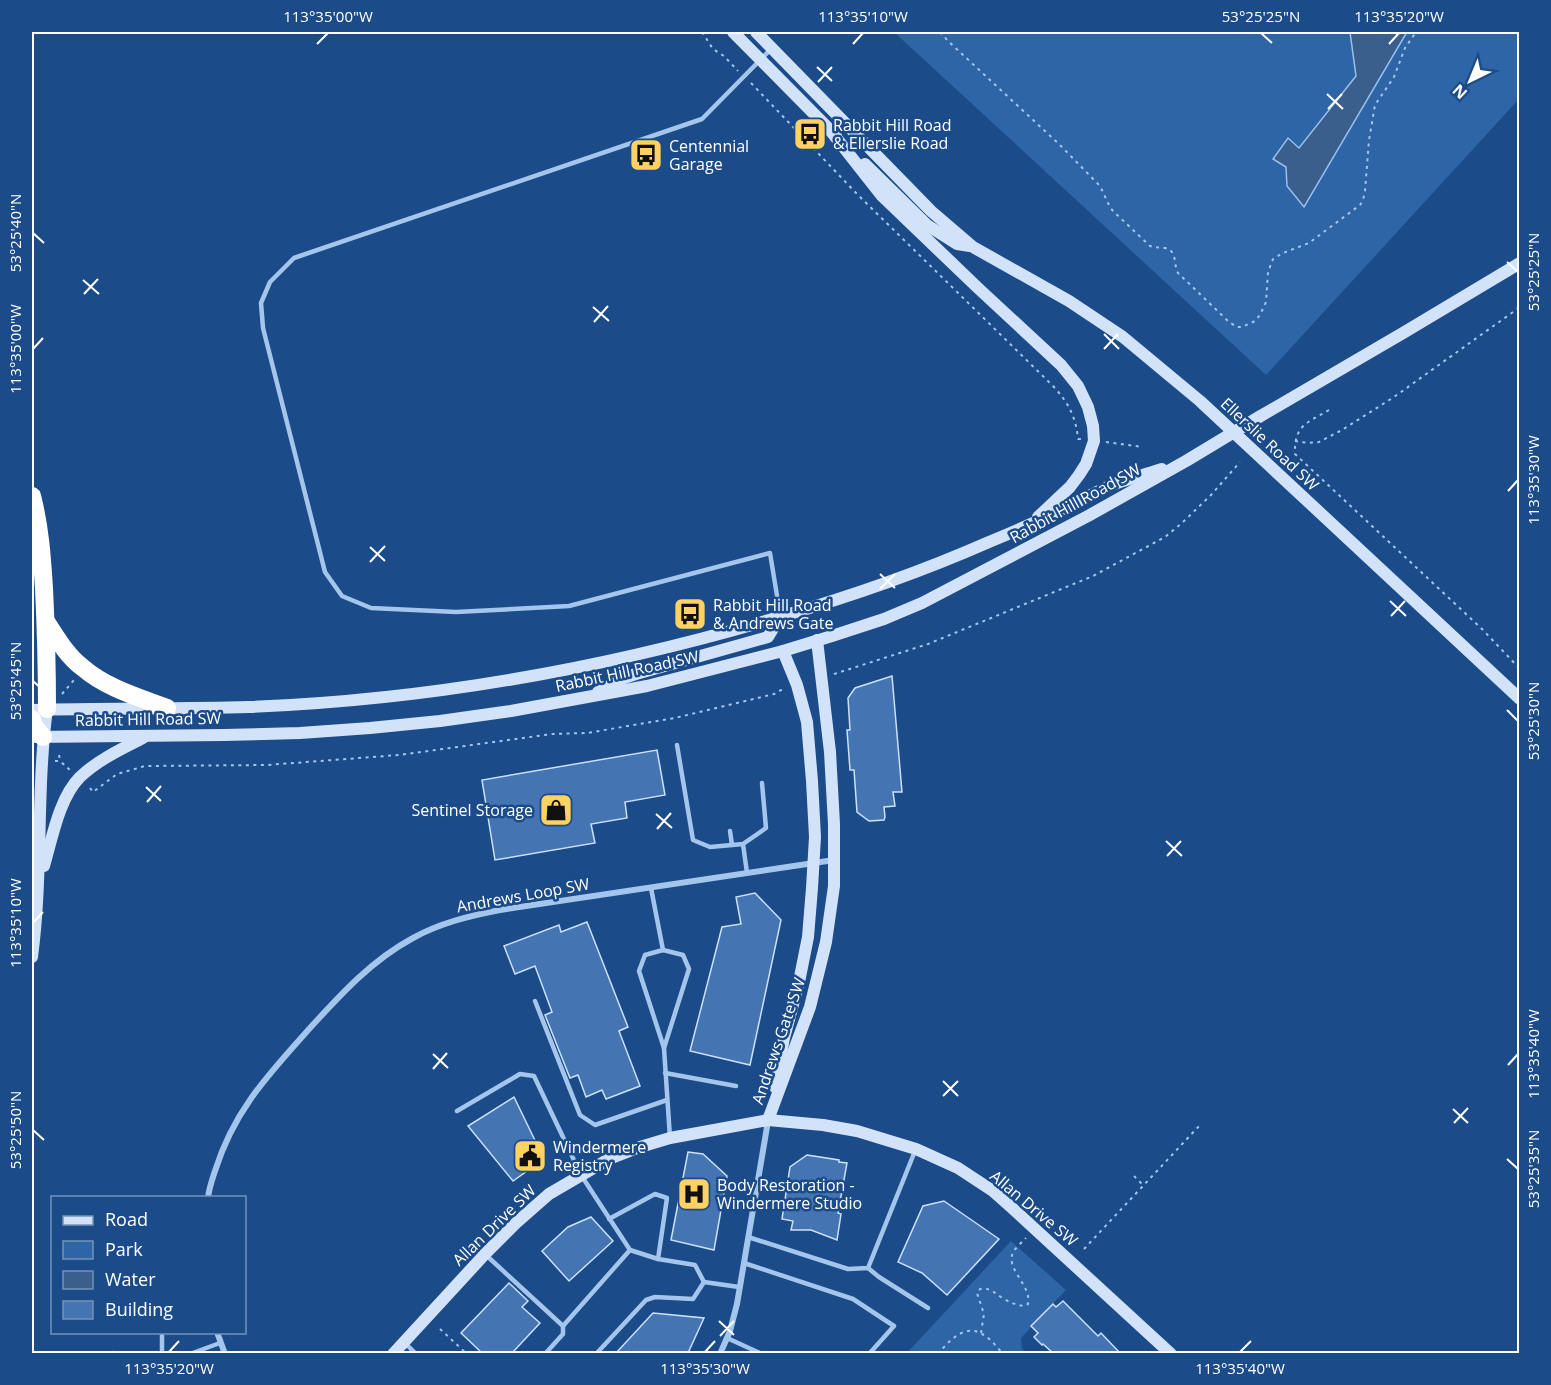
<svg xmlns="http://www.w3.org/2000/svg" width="1551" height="1385" viewBox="0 0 1551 1385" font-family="'Open Sans',sans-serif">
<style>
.green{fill:#2e65a7}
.water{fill:#3b5f8c;stroke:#98c0ee;stroke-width:1.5}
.building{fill:#4475b2;stroke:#cbe0f9;stroke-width:1.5}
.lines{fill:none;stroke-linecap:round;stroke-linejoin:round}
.path{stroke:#a5c6ec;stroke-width:2;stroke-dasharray:3 4.5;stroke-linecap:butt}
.lane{stroke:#a5c6ec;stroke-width:4.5}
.street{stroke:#a5c6ec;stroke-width:6}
.secondary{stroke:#d2e3f9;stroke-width:12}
.highway{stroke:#fff;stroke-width:18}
.ticks{fill:none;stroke:#fff;stroke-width:2}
.labels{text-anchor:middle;stroke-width:5;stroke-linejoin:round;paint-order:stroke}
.poi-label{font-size:16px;fill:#fff;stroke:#1b4b89;text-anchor:start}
.street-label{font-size:16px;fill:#fff;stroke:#1b4b89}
.neatline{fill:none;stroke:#fff;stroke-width:2}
.ticks-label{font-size:15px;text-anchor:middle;fill:#fff}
</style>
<rect width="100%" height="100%" fill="#1b4b89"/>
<g class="green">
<polygon points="894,32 1519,32 1519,99 1266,375"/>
<polygon points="1011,1241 1066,1290 1021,1338 1022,1349 1027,1353 906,1354"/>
</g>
<polygon class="water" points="1350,32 1407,32 1304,207 1287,186 1286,167 1273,159 1288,138 1299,148 1356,76"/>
<g class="building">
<polygon points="892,676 902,792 893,792 895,806 884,807 885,817 884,820 869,821 857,812 854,770 850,770 847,730 850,730 848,698 855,688"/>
<polygon points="657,750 665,795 625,802 627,818 591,824 595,843 495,860 482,780"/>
<polygon points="755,893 781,920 750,1065 690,1051 722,927 741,924 736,897"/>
<polygon points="587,922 628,1027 619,1031 640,1086 606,1099 602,1090 586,1097 578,1075 570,1078 545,1015 552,1012 535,966 515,974 504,946 559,925 561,932"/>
<polygon points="514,1097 544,1159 513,1181 468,1126"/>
<polygon points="688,1152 703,1154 727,1176 714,1250 671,1240"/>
<polygon points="807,1155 839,1160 839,1162 847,1163 838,1213 841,1214 837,1240 811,1230 791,1230 793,1221 782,1219 790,1167"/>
<polygon points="944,1201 999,1239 947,1295 922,1273 898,1262 923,1206"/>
<polygon points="591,1217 613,1241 569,1281 542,1251 568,1227"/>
<polygon points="509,1283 528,1301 522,1307 540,1323 512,1353 482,1353 461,1333"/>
<polygon points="1063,1301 1098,1336 1101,1333 1120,1353 1053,1353 1043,1344 1042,1345 1034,1337 1038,1333 1031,1326 1053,1304 1056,1307"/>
<polygon points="653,1313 704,1318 688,1353 616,1353"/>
</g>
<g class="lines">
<g class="path">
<polyline points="702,32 713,49 724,56 738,71"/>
<path d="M940 32 948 41 1060 145 1099 185C1105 194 1107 204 1113 211L1150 246C1155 248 1159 247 1165 248 1178 251 1173 264 1178 273L1229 322 1237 327H1242L1255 321 1260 315 1266 302 1268 272 1273 259 1283 253 1309 243 1360 205 1363 200 1365 191 1369 140 1375 105 1394 77 1405 48 1416 32"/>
<path d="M751 83 858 195 1053 386C1068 402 1076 417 1078 439H1082"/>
<path d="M1329 410C1307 423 1294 425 1295 454L1482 629 1520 669"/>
<polyline points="1295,441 1308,443 1319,442 1342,430 1394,397 1520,307"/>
<polyline points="1106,442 1143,447"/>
<polyline points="834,674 928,644 1093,576 1165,537 1182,523 1211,495 1240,462"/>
<polyline points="62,694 74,680"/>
<polyline points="59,755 60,761"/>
<polyline points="55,761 60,761 70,770"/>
<polyline points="90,788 93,792 117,774 145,766 267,765 399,755 552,734 587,733 675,718 774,694 785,688"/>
<polyline points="1134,1176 1143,1185"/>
<polyline points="1084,1249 1200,1125"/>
<polyline points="440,1329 467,1354"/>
<path d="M981 1333 984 1314 977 1293 980 1289C990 1287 996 1294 1004 1299 1011 1303 1017 1305 1024 1306L1028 1304C1032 1286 1005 1268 1013 1253 1015 1248 1022 1242 1026 1238"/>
<path d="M938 1354C948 1342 965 1323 982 1334 990 1338 997 1347 1003 1354"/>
</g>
<g class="lane">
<polyline points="772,48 702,119 294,258 270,282 261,303 263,328 325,572 342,596 371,608 456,612 569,606 770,553 780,614"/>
<polyline points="677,745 693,840 710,847 743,844 766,828 762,783"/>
<polyline points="730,831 732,845"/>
<polyline points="743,844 747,873"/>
<polyline points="651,888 663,950 645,955 639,971 664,1048 670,1138"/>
<polyline points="663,950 683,955 689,969 664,1048"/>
<polyline points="535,1001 580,1115 595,1125 667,1100"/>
<polyline points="665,1073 736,1086"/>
<polyline points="457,1111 520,1074 534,1076 581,1175 630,1250 658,1259 695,1265 704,1282 739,1287"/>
<polyline points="609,1219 655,1194 667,1198 658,1259"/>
<polyline points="748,1237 848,1269 868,1268 915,1151"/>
<polyline points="487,1256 563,1326 630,1250"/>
<polyline points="744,1263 853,1299 894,1326 869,1354"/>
<polyline points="868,1268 879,1277 928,1308"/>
<polyline points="162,1332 162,1354"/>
<polyline points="727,1338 762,1354"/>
<polyline points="405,1343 416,1354"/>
<polyline points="113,1353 113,1354"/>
<polyline points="190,1354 220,1343"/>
<polyline points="545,1354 563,1334 563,1326"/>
<polyline points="596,1354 646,1300 655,1297 693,1299 704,1282"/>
</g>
<g class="street">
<path d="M208 1198C209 1188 212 1180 215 1171 234 1110 269 1074 310 1028 341 994 372 960 413 938 440 923 469 916 500 910L834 860"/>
<polyline points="217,1332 225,1354"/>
<polyline points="720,1354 730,1331 737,1304 768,1121"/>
</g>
<g class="secondary">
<polyline points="733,32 836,136"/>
<polyline points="756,32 931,211 973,247 1069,301 1123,337 1200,401 1520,699"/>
<polyline points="830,130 882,196 978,288 1061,365 1078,386 1088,407 1093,426 1094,441 1086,464 1079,475 1070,487 1038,517"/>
<polyline points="865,164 927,225 957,244 970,246"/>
<polyline points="598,692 624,678 636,674 768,637 780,617"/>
<path d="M32 710C104 708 176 709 249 707 429 700 607 668 779 617 849 597 923 571 989 542 1016 531 1043 519 1069 506 1085 498 1101 489 1117 483 1132 478 1147 474 1162 469"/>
<polyline points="32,737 224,735 300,733 370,728 440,721 511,711 647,686 783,651 832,636 884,619 922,603 1088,516 1186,461 1259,417 1403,333 1520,263"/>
<path d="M44 866C52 839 59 798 80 777 98 760 121 749 143 738"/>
<path d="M32 957C43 874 36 791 47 709"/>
<polyline points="775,1087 784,1038 799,982 808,937 812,888 815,837 812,781 807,722 797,685 783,651"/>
<polyline points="768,1120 810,1007 826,942 834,886 834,824 830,752 817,640"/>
<polyline points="393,1354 485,1254 516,1223 549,1194 609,1159 640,1147 670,1138 768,1120 823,1125 857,1131 916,1149 958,1168 993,1191 1011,1207 1171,1354"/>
</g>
<g class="highway">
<path d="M32 496C40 527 42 557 44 588 46 629 47 669 47 709"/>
<path d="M47 623C57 638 67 656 82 667 106 688 138 697 167 708"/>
<polyline points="32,719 34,726 43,737"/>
</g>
</g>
<path class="ticks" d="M1261 33 1272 43M317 44 328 33M853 44 863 33M1389 44 1399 33M817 67 832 81M818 82 832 67M1327 94 1343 109M1328 109 1342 94M33 233 44 243M1507 262 1518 272M83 280 99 294M84 294 98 279M593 307 609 321M594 322 608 306M1104 334 1119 349M33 349 43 338M1104 349 1118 334M1508 491 1518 480M370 547 385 561M370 562 385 546M880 574 895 588M880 589 895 574M1390 601 1406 616M1391 616 1405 601M33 681 44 691M1507 710 1518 721M146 787 161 801M147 802 161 786M656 814 672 828M657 829 671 813M1166 841 1182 856M1167 856 1181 841M33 923 43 912M433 1054 448 1068M1508 1065 1518 1054M433 1069 447 1053M943 1081 958 1096M943 1096 958 1081M1453 1109 1468 1123M1454 1123 1468 1108M33 1130 44 1140M1507 1159 1518 1169M719 1321 734 1335M720 1336 734 1321M169 1352 179 1341M705 1352 715 1341M1240 1352 1251 1341"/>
<defs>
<g id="bus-square" transform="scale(1.725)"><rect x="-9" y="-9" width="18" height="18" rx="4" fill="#fdd162" stroke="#1b4b89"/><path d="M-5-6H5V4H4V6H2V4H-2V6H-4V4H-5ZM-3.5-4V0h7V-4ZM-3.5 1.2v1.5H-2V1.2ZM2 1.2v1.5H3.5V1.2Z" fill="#111"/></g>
<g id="shop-square" transform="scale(1.725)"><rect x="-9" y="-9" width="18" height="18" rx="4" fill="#fdd162" stroke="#1b4b89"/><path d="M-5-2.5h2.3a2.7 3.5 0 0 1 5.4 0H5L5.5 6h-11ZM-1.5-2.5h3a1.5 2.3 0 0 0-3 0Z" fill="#111"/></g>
<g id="civic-square" transform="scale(1.725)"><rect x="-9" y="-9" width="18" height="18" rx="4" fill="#fdd162" stroke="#1b4b89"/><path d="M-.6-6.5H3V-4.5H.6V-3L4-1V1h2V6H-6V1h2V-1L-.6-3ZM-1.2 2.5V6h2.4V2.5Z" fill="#111"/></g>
<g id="hospital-square" transform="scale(1.725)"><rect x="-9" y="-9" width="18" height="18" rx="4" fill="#fdd162" stroke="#1b4b89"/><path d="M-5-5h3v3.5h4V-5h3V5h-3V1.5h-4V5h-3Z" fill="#111"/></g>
</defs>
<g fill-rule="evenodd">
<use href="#bus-square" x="810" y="134"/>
<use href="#bus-square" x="646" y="155"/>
<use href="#bus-square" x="690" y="614"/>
<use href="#shop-square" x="556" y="810"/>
<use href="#civic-square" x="530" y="1156"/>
<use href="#hospital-square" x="694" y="1194"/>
</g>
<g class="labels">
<g class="poi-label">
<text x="833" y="131">Rabbit Hill Road<tspan x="833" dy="18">&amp; Ellerslie Road</tspan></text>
<text x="669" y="152">Centennial<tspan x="669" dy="18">Garage</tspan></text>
<text x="713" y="611">Rabbit Hill Road<tspan x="713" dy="18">&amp; Andrews Gate</tspan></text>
<text x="533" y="816" text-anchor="end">Sentinel Storage</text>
<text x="553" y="1153">Windermere<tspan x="553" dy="18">Registry</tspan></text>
<text x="717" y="1191">Body Restoration -<tspan x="717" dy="18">Windermere Studio</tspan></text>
</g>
<g class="street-label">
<text transform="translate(1270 444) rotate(43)" y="6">Ellerslie Road SW</text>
<text transform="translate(1075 503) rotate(-29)" y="6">Rabbit Hill Road SW</text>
<text transform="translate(627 671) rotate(-12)" y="6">Rabbit Hill Road SW</text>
<text transform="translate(148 719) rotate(-1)" y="6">Rabbit Hill Road SW</text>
<text transform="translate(523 895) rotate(-10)" y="6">Andrews Loop SW</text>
<text transform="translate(778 1041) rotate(-71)" y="6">Andrews Gate SW</text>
<text transform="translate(1034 1208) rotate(40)" y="6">Allan Drive SW</text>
<text transform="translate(494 1225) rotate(-44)" y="6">Allan Drive SW</text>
</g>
</g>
<rect width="1551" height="1385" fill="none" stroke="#1b4b89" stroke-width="66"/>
<rect x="51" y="1196" width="195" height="138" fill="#1b4b89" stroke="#7693b8" stroke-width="1.5"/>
<rect x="63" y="1216" width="30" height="9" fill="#d2e3f9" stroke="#7693b8" stroke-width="1.5"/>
<text x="105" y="1226" font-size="18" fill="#ffffff">Road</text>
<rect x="63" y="1241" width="30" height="18" fill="#2e65a7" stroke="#7693b8" stroke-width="1.5"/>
<text x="105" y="1256" font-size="18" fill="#ffffff">Park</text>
<rect x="63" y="1271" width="30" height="18" fill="#3b5f8c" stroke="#7693b8" stroke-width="1.5"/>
<text x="105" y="1286" font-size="18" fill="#ffffff">Water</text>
<rect x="63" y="1301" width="30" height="18" fill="#4475b2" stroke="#7693b8" stroke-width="1.5"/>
<text x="105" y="1316" font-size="18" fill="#ffffff">Building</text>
<g transform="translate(1470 81) rotate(223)" stroke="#1b4b89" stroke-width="4.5" paint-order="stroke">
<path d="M0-4.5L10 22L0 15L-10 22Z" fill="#ffffff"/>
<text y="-9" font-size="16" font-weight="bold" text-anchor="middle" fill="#ffffff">N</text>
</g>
<rect x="33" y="33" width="1485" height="1319" class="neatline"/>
<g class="ticks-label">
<text x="328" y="22">113°35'00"W</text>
<text x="863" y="22">113°35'10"W</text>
<text x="1261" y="22">53°25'25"N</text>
<text x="1399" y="22">113°35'20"W</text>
<text transform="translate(16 233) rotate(-90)" y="5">53°25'40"N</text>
<text transform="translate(1534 272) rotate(-90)" y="5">53°25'25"N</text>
<text transform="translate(16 349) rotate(-90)" y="5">113°35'00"W</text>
<text transform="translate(1534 480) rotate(-90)" y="5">113°35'30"W</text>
<text transform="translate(16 681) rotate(-90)" y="5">53°25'45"N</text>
<text transform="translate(1534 721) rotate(-90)" y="5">53°25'30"N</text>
<text transform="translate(16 923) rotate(-90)" y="5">113°35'10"W</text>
<text transform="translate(1534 1054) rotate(-90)" y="5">113°35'40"W</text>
<text transform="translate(16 1130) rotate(-90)" y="5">53°25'50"N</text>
<text transform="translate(1534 1169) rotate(-90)" y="5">53°25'35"N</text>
<text x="169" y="1374">113°35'20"W</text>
<text x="705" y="1374">113°35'30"W</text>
<text x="1240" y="1374">113°35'40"W</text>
</g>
</svg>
